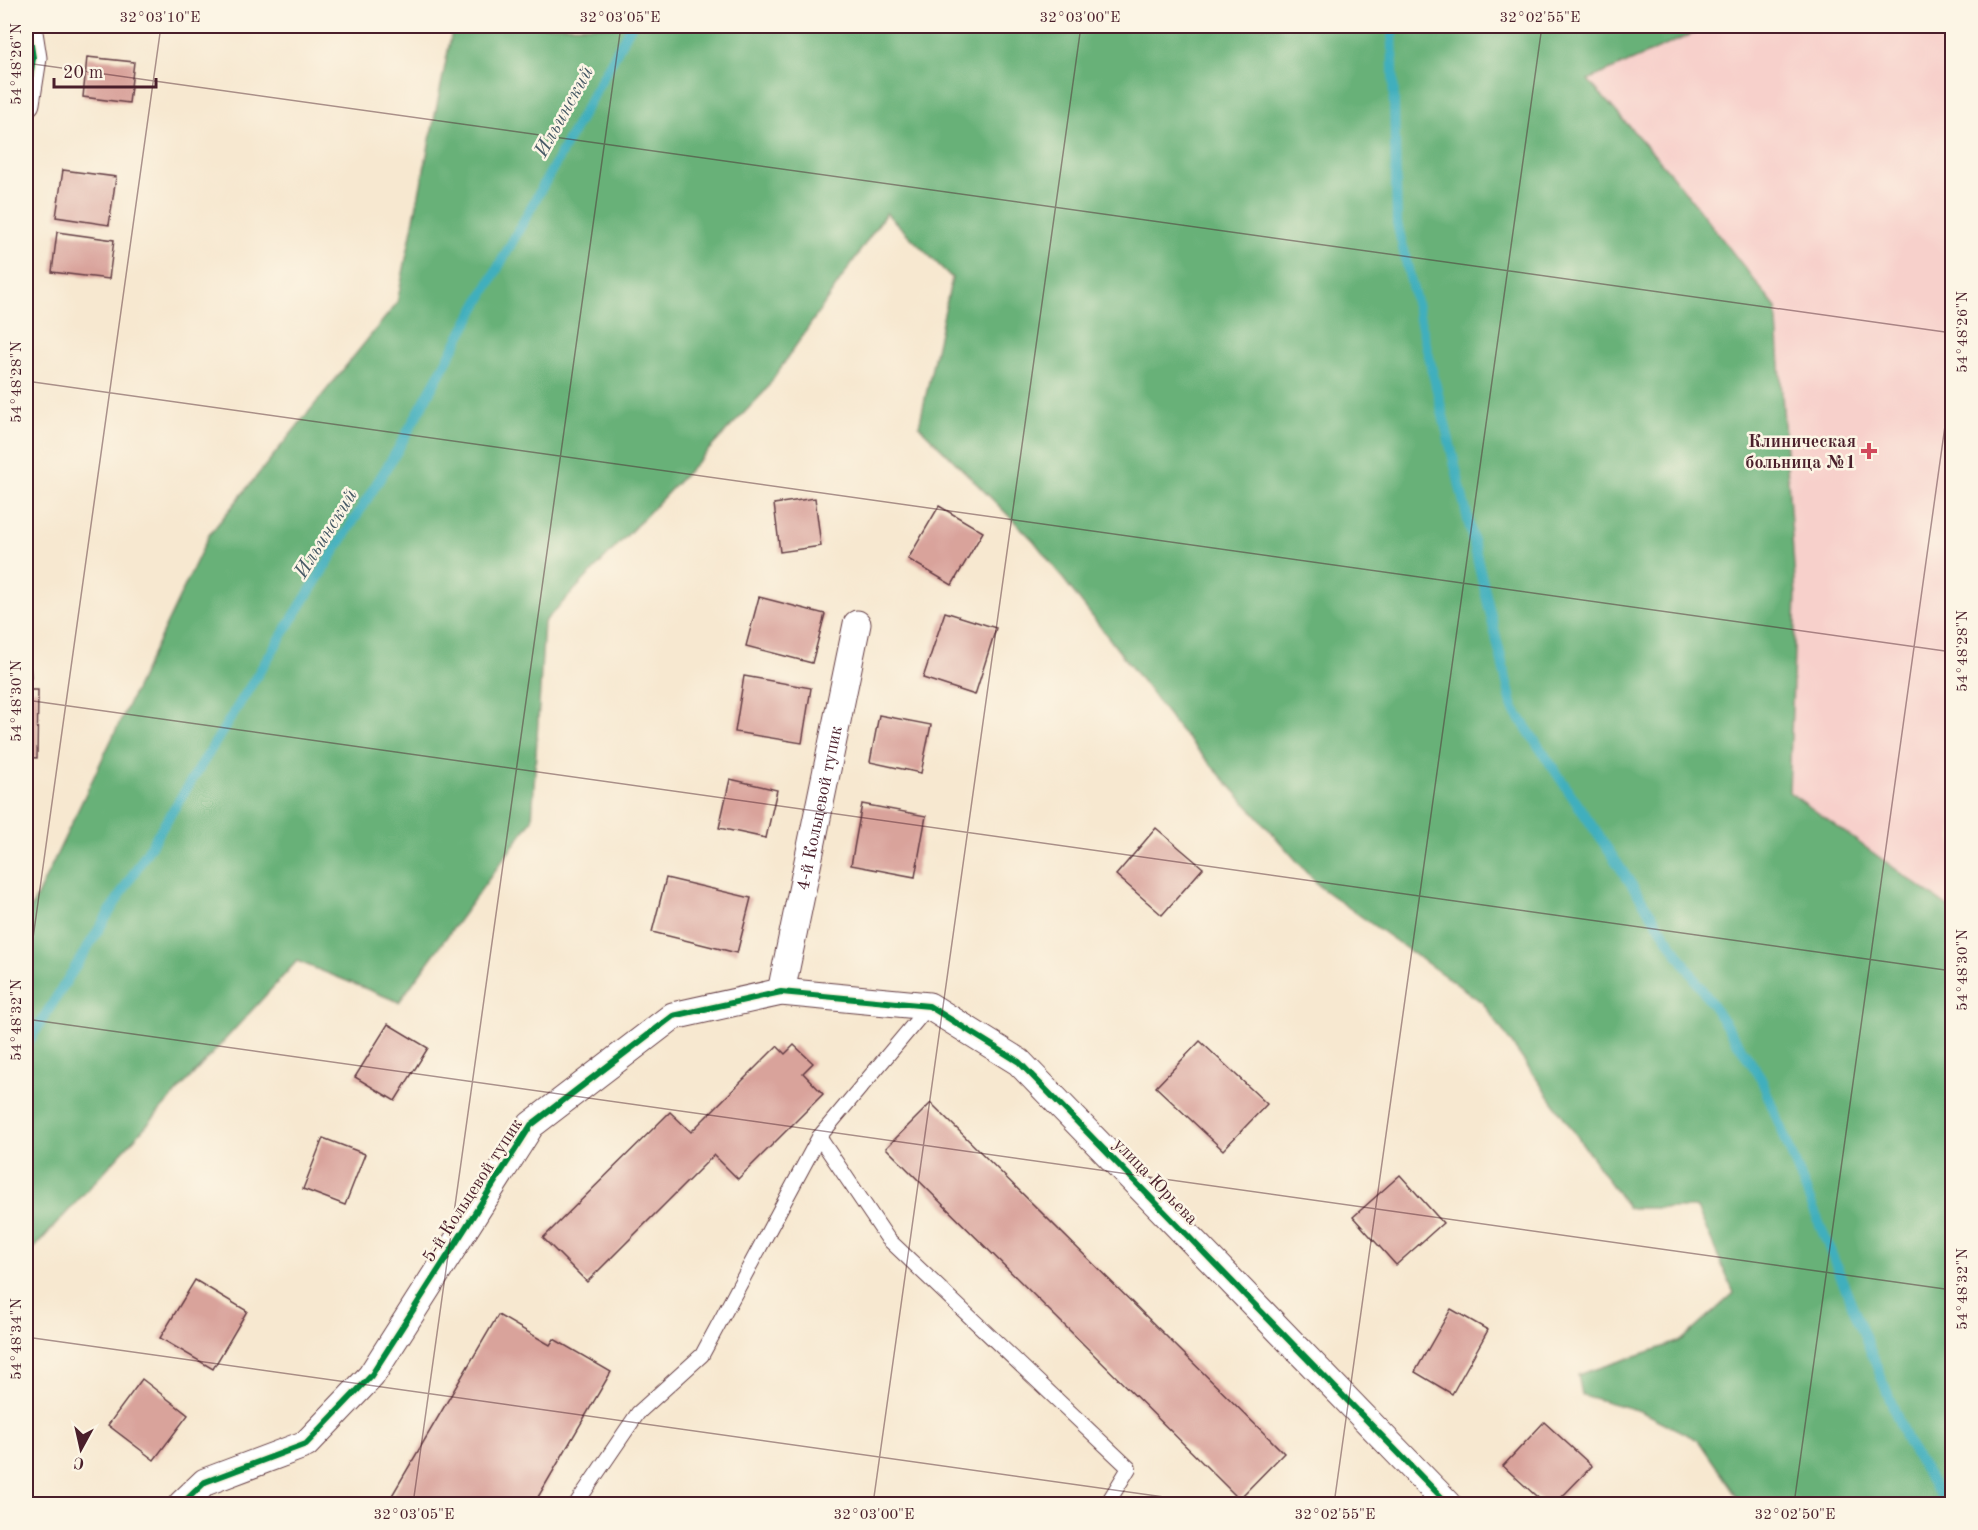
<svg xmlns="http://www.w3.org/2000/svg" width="1978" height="1530" viewBox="0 0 1978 1530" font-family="'Old Standard TT',serif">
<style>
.built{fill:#f7d0cb}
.forest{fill:#68b178;stroke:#596852;stroke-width:1.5}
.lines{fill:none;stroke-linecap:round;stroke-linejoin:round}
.stream{stroke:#41afbd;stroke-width:10}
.building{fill:#d9a39b}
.service-casing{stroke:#643d44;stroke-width:16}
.minor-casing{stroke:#643d44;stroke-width:29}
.service{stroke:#fff;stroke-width:14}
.minor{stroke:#fff;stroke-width:27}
.cycleway-casing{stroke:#fcf5e5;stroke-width:10}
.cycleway{stroke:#00873e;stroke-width:6}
.ticks{fill:none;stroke:#4a1f2b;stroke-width:1.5;stroke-opacity:0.45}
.poi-dot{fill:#d1495b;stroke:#fcf5e5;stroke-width:2}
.labels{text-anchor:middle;stroke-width:5;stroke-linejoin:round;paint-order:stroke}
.poi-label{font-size:18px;font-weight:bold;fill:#4a1f2b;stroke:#fcf5e5;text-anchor:end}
.street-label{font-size:18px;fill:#4a1f2b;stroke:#fcf5e5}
.water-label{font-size:20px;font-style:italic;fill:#465965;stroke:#fcf5e5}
.neatline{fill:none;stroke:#4a1f2b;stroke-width:2}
.ticks-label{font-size:15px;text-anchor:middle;fill:#4a1f2b}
</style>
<rect width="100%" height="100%" fill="#fcf5e5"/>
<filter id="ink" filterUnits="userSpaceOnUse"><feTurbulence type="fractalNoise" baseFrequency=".0167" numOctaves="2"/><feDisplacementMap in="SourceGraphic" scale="12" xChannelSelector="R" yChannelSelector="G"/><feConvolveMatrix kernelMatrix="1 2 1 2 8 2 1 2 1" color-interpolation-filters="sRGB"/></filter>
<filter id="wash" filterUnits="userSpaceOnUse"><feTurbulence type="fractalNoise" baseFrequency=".008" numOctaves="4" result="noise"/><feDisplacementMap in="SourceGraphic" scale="24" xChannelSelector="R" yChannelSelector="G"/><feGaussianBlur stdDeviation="1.35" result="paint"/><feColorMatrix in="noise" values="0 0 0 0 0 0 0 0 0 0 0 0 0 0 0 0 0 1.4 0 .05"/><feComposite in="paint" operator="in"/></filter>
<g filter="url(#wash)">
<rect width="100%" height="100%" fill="#f7e8d0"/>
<polygon class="built" points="1710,26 1952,26 1952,910 1789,792 1796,595 1776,308 1587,79"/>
<polygon class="forest" points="453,26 1710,26 1588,80 1673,176 1776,308 1796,595 1789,792 1952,910 1952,1504 1742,1504 1698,1440 1640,1411 1582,1395 1578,1375 1681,1341 1734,1293 1697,1208 1628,1208 1483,1003 1321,888 1179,729 1034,541 919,426 952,278 886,213 765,391 544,622 532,820 399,1002 297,961 26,1257 26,919 209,535 397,303"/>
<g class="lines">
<g class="stream">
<polyline points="1392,26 1397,223 1513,708 1760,1076 1908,1444 1946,1504"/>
<polyline points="26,1046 397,451 631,26"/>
</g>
</g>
<g id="blocks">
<g class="building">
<polygon points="87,57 134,62 129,103 83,97"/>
<polygon points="63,170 116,177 109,225 56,217"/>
<polygon points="57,232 114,240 109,279 52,272"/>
<polygon points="815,498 821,546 780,552 774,504"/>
<polygon points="939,506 983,532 952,585 908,559"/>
<polygon points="759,597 825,614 812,663 746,646"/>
<polygon points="945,612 996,628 975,695 923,678"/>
<polygon points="26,621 27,621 31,678 26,679"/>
<polygon points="744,676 811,688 802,743 735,732"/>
<polygon points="26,690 38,690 37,758 26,757"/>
<polygon points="879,715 931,725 921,773 870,762"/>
<polygon points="730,779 777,790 766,838 719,828"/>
<polygon points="862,804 926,816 915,877 851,865"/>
<polygon points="1156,828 1203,868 1162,915 1116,875"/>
<polygon points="666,878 751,898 737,953 652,932"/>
<polygon points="388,1024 428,1048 395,1101 355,1077"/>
<polygon points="1200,1041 1267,1104 1223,1150 1156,1087"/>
<polygon points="794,1045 813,1063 803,1073 823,1094 738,1179 714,1155 587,1282 543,1238 670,1112 691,1132 777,1046 785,1054"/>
<polygon points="931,1103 1284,1453 1239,1499 886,1148"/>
<polygon points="323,1138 365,1154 345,1205 303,1189"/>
<polygon points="1400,1175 1443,1223 1396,1265 1353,1217"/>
<polygon points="195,1280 247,1311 213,1369 160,1338"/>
<polygon points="1451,1309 1488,1330 1452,1394 1415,1372"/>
<polygon points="498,1315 550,1345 554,1339 611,1372 534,1504 387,1504"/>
<polygon points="142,1379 188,1415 154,1460 108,1425"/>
<polygon points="1544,1422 1592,1466 1555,1504 1545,1504 1503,1466"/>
</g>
</g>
</g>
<g filter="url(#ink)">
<use href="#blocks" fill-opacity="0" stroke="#643d44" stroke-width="1.5"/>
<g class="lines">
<g class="service-casing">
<g id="service">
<polyline points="819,1137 888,1239 1129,1468 1107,1504"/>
<polyline points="576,1504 638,1413 702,1355 819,1137 929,1006"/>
</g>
</g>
<g class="minor-casing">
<g id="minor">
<polyline points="26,103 33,58 28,26"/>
<path id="s1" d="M781 992 857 624"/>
<polyline points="182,1504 205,1482 306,1444 371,1376 531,1125 673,1016 781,992 929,1006 1019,1062 1448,1504"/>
</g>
</g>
<use href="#service" class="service"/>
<use href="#minor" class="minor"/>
<g class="cycleway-casing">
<g id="cycleway">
<polyline points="26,103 33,58 28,26"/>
<polyline points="182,1504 205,1482 306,1444 371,1376 531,1125 673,1016 781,992 929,1006 1019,1062 1448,1504"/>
</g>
</g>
<use href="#cycleway" class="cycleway"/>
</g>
</g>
<path class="ticks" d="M26 63 1952 333M26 381 1952 652M26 700 1952 971M26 988 161 26M26 1019 1952 1290M26 1337 1214 1504M413 1504 621 26M873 1504 1081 26M1334 1504 1542 26M1794 1504 1952 376"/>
<path class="poi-dot" d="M1866 442h6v6h6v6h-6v6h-6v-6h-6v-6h6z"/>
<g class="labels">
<g class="poi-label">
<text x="1856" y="447">Клиническая<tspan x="1856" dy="21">больница №1</tspan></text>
</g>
<g class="street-label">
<text dy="6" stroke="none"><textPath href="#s1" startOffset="188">4-й Кольцевой тупик</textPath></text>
<text transform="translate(1156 1181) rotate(46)" y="6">улица Юрьева</text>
<text transform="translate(472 1190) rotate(-57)" y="6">5-й Кольцевой тупик</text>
</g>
<g class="water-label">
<text transform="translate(563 111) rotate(-61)" y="7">Ильинский</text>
<text transform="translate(325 533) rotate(-58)" y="7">Ильинский</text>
</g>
</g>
<rect width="1978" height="1530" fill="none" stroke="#fcf5e5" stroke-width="66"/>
<g transform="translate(81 1449) rotate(188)" stroke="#fcf5e5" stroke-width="4.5" paint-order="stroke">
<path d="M0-4.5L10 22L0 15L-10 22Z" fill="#4a1f2b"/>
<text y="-9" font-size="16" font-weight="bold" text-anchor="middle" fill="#4a1f2b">С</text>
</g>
<path d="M54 78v9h102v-9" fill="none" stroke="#4a1f2b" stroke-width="3"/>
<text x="63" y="78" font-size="18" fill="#4a1f2b" stroke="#fcf5e5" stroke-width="4.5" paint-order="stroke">20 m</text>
<rect x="33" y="33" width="1912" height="1464" class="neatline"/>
<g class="ticks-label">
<text x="160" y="22">32°03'10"E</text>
<text x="620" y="22">32°03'05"E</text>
<text x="1080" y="22">32°03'00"E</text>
<text x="1540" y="22">32°02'55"E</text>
<text transform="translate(16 64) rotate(-90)" y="5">54°48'26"N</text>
<text transform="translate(1962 332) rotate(-90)" y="5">54°48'26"N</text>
<text transform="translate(16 382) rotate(-90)" y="5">54°48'28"N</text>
<text transform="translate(1962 651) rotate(-90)" y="5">54°48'28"N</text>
<text transform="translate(16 701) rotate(-90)" y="5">54°48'30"N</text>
<text transform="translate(1962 970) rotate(-90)" y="5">54°48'30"N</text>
<text transform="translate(16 1020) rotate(-90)" y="5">54°48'32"N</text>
<text transform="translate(1962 1289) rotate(-90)" y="5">54°48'32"N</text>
<text transform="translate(16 1339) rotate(-90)" y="5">54°48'34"N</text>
<text x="414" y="1519">32°03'05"E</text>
<text x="874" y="1519">32°03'00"E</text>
<text x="1335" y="1519">32°02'55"E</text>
<text x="1795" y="1519">32°02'50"E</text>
</g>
</svg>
